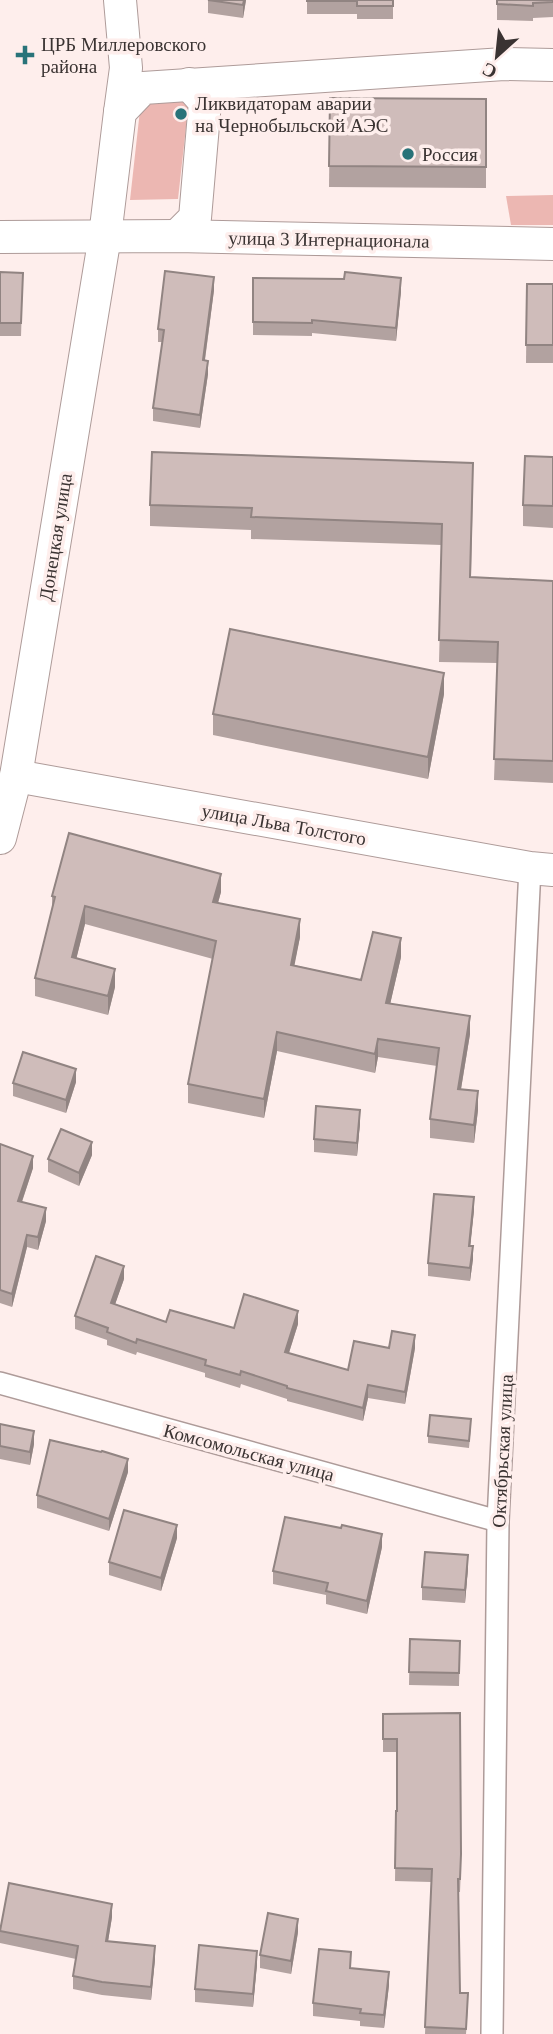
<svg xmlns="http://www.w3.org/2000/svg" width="553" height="2034" viewBox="0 0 553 2034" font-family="Georgia,serif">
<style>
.green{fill:#ecb7b2}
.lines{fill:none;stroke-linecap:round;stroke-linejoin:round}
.street-casing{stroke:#ae9b99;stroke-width:24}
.secondary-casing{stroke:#ae9b99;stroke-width:34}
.street{stroke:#fff;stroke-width:21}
.secondary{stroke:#fff;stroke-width:32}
.wall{fill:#b2a2a0}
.shaded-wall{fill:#918482}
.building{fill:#cfbcba;stroke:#918482;stroke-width:2}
.poi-dot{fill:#297379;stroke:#feeeec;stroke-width:2.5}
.labels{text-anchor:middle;stroke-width:7;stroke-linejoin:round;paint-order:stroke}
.poi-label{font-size:19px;fill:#3a3332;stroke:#feeeec;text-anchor:start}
.street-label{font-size:19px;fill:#3a3332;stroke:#feeeec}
</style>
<rect width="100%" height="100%" fill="#feeeec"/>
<g class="green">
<polygon points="189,100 178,199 130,200 141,101"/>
<polygon points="553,195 553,225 511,225 506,196"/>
</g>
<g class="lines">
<g class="street-casing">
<g id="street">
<polyline points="0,1383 498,1521"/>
<polyline points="492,2034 498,1521 530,868"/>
</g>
</g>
<g class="secondary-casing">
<g id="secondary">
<polyline points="120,112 126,68 120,0"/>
<polyline points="177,236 195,218 205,102 189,84"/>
<polyline points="0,237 177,236 553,244"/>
<polyline points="16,776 530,868 553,870"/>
<polyline points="0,838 16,776 105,236 120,112 143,88 504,64 553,65"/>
</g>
</g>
<use href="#street" class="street"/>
<use href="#secondary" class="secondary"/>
</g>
<g class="wall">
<polygon points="208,0 246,0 243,18 208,13"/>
<polygon points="307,0 393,0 393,19 357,19 357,14 307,14"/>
<polygon points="497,0 553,0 553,17 533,18 533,21 497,20"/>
<polygon points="330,98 486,99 486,188 329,187"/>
<polygon points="0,272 23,273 21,336 0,336"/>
<polygon points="253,278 401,291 396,341 312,333 312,336 253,335"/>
<polygon points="527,284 553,284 553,363 526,363"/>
<polygon points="214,290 205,360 208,374 200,428 153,421 153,408 162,342 158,342 158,329"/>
<polygon points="553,457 553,528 523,526 523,505"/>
<polygon points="473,485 471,577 553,581 553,783 494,780 498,663 439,662 442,545 251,539 251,530 150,526 150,505"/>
<polygon points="444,694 428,779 213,735 213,714"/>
<polygon points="221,892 218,903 300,937 294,965 361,980 401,957 390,1004 470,1034 461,1089 478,1110 474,1143 430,1138 430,1119 437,1066 378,1057 375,1073 277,1051 264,1118 188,1103 188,1084 213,959 85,924 76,959 115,987 108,1015 35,996 35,978 52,911 52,896"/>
<polygon points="76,1082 66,1113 13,1096 13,1083"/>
<polygon points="360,1123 357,1156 314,1152 314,1139"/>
<polygon points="0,1144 33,1168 22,1202 46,1221 38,1250 27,1247 12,1307 0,1303"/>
<polygon points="92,1155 79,1186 48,1172 48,1159"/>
<polygon points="474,1210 470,1246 473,1259 470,1281 428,1276 428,1263"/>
<polygon points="124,1279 115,1304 166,1322 234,1328 298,1324 289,1353 348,1370 389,1348 415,1348 405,1404 368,1398 363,1421 287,1401 287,1399 241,1384 240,1388 205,1377 205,1373 137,1352 136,1355 107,1345 107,1340 75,1329 75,1316"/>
<polygon points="0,1424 34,1444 30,1465 0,1459"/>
<polygon points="471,1426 469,1448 428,1443 428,1436"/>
<polygon points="128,1472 109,1531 37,1508 37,1495"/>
<polygon points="341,1528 382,1547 367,1614 326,1604 326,1595 273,1584 273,1571"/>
<polygon points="177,1538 161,1591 109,1575 109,1562"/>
<polygon points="468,1568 465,1603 422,1600 422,1587"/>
<polygon points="410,1639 460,1641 459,1686 409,1685"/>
<polygon points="460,1713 461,1867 460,1892 458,1892 460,1993 468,2006 466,2034 425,2034 431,1882 395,1881 396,1811 397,1811 397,1752 383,1752 383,1714"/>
<polygon points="112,1917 108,1941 155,1959 151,2000 102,1995 73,1989 73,1976 76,1959 0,1943 0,1928"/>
<polygon points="298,1932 291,1974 260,1968 260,1955"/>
<polygon points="257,1964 253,2007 195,2002 195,1989"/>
<polygon points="351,1968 389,1985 384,2028 360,2026 360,2021 313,2016 313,2003"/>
</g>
<g class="shaded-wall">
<polygon points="244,0 246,0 243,18 243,5"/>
<polygon points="214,277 214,290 203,373 203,360"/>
<polygon points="401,278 401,291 396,341 396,328"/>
<polygon points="208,361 208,374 200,428 200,415"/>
<polygon points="444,673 444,694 428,779 428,757"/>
<polygon points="221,874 221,892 213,920 213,902"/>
<polygon points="85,906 85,924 72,976 72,957"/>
<polygon points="300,919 300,937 291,983 291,965"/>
<polygon points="401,938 401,957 386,1022 386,1003"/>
<polygon points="115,969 115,987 108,1015 108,996"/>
<polygon points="470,1016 470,1034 458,1107 458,1089"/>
<polygon points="277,1032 277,1051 264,1118 264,1099"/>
<polygon points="378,1039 378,1057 375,1073 375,1054"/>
<polygon points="76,1069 76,1082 66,1113 66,1100"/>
<polygon points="478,1091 478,1110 474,1143 474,1125"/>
<polygon points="360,1110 360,1123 357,1156 357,1143"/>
<polygon points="92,1142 92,1155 79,1186 79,1173"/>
<polygon points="33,1156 33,1168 18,1213 18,1201"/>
<polygon points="474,1197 474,1210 469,1259 469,1246"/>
<polygon points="46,1208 46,1221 38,1250 38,1237"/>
<polygon points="27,1235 27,1247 12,1307 12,1294"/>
<polygon points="473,1246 473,1259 470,1281 470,1268"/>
<polygon points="124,1266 124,1279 111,1316 111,1303"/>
<polygon points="298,1311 298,1324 285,1365 285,1352"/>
<polygon points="415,1335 415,1348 405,1404 405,1392"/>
<polygon points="368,1385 368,1398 363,1421 363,1408"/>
<polygon points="34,1431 34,1444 30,1465 30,1452"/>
<polygon points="128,1459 128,1472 109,1531 109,1519"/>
<polygon points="177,1525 177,1538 161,1591 161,1578"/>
<polygon points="382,1534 382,1547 367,1614 367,1601"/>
<polygon points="468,1555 468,1568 465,1603 465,1590"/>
<polygon points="112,1904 112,1917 106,1954 106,1941"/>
<polygon points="298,1919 298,1932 291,1974 291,1961"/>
<polygon points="155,1946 155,1959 151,2000 151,1987"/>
<polygon points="257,1951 257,1964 253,2007 253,1994"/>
<polygon points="389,1972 389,1985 384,2028 384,2015"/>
</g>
<g class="building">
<polygon points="208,0 244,0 243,5"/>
<polygon points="307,0 393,0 393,6 357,6 357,1 307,1"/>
<polygon points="497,0 553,0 553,2 533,3 533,6 497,4"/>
<polygon points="330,98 486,99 486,167 329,166"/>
<polygon points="165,271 214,277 203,360 208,361 200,415 153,408 164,330 158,329"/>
<polygon points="0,272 23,273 21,323 0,323"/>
<polygon points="345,272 401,278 396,328 312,320 312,323 253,322 253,278 344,279"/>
<polygon points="527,284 553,284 553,345 526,345"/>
<polygon points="152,452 473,463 470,577 553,581 553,761 494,759 498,642 439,640 442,524 251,517 252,508 150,505"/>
<polygon points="525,456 553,457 553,506 523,505"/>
<polygon points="230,629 444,673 428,757 213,714"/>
<polygon points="69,833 221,874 213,902 300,919 291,965 361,980 373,932 401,938 386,1003 470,1016 458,1089 478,1091 474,1125 430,1119 439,1048 378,1039 375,1054 277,1032 264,1099 188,1084 216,941 85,906 72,957 115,969 108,996 35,978 55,897 52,896"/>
<polygon points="23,1052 76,1069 66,1100 13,1083"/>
<polygon points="316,1106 360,1110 357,1143 314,1139"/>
<polygon points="61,1129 92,1142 79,1173 48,1159"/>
<polygon points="0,1144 33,1156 18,1201 46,1208 38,1237 27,1235 12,1294 0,1290"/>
<polygon points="434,1194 474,1197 469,1246 473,1246 470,1268 428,1263"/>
<polygon points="96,1256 124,1266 111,1303 166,1322 170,1310 234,1328 244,1294 298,1311 285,1352 348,1370 354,1341 389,1348 392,1331 415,1335 405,1392 368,1385 363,1408 287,1388 287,1386 241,1371 240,1375 205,1365 206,1360 137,1339 136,1343 107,1332 108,1328 75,1316"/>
<polygon points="430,1415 471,1419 469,1441 428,1436"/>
<polygon points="0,1424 34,1431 30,1452 0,1446"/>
<polygon points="50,1440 101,1452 102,1451 128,1459 109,1519 37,1495"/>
<polygon points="124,1510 177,1525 161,1578 109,1562"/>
<polygon points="285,1517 341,1528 342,1525 382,1534 367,1601 326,1591 328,1583 273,1571"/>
<polygon points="425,1552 468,1555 465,1590 422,1587"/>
<polygon points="410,1639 460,1641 459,1673 409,1672"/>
<polygon points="460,1713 461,1854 460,1879 458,1879 460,1993 468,1993 466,2029 425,2027 432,1869 395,1868 396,1811 397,1811 397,1739 383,1739 383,1714"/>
<polygon points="9,1883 112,1904 106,1941 155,1946 151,1987 102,1982 73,1976 78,1946 0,1931"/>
<polygon points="268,1913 298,1919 291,1961 260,1955"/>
<polygon points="199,1945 257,1951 253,1994 195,1989"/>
<polygon points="319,1949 351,1952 350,1968 389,1972 384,2015 360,2013 361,2009 313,2003"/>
</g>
<g class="poi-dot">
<path d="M21.5 44.5h7v7h7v7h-7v7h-7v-7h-7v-7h7z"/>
<circle cx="181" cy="114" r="7"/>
<circle cx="408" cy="154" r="7"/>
</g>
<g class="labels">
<g class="poi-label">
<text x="41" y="51">ЦРБ Миллеровского<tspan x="41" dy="22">района</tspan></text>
<text x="195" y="110">Ликвидаторам аварии<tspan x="195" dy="22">на Чернобыльской АЭС</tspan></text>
<text x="422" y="161">Россия</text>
</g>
<g class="street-label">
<text transform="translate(329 239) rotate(1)" y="7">улица 3 Интернационала</text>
<text transform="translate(55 537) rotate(-81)" y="7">Донецкая улица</text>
<text transform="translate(284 824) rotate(10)" y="7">улица Льва Толстого</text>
<text transform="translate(502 1451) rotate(-87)" y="7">Октябрьская улица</text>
<text transform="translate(249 1452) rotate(15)" y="7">Комсомольская улица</text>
</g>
</g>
<g transform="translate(497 56) rotate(207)" stroke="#feeeec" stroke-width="5" paint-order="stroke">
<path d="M0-5L12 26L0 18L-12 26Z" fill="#3a3332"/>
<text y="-10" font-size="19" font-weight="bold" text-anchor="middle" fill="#3a3332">С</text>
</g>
</svg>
